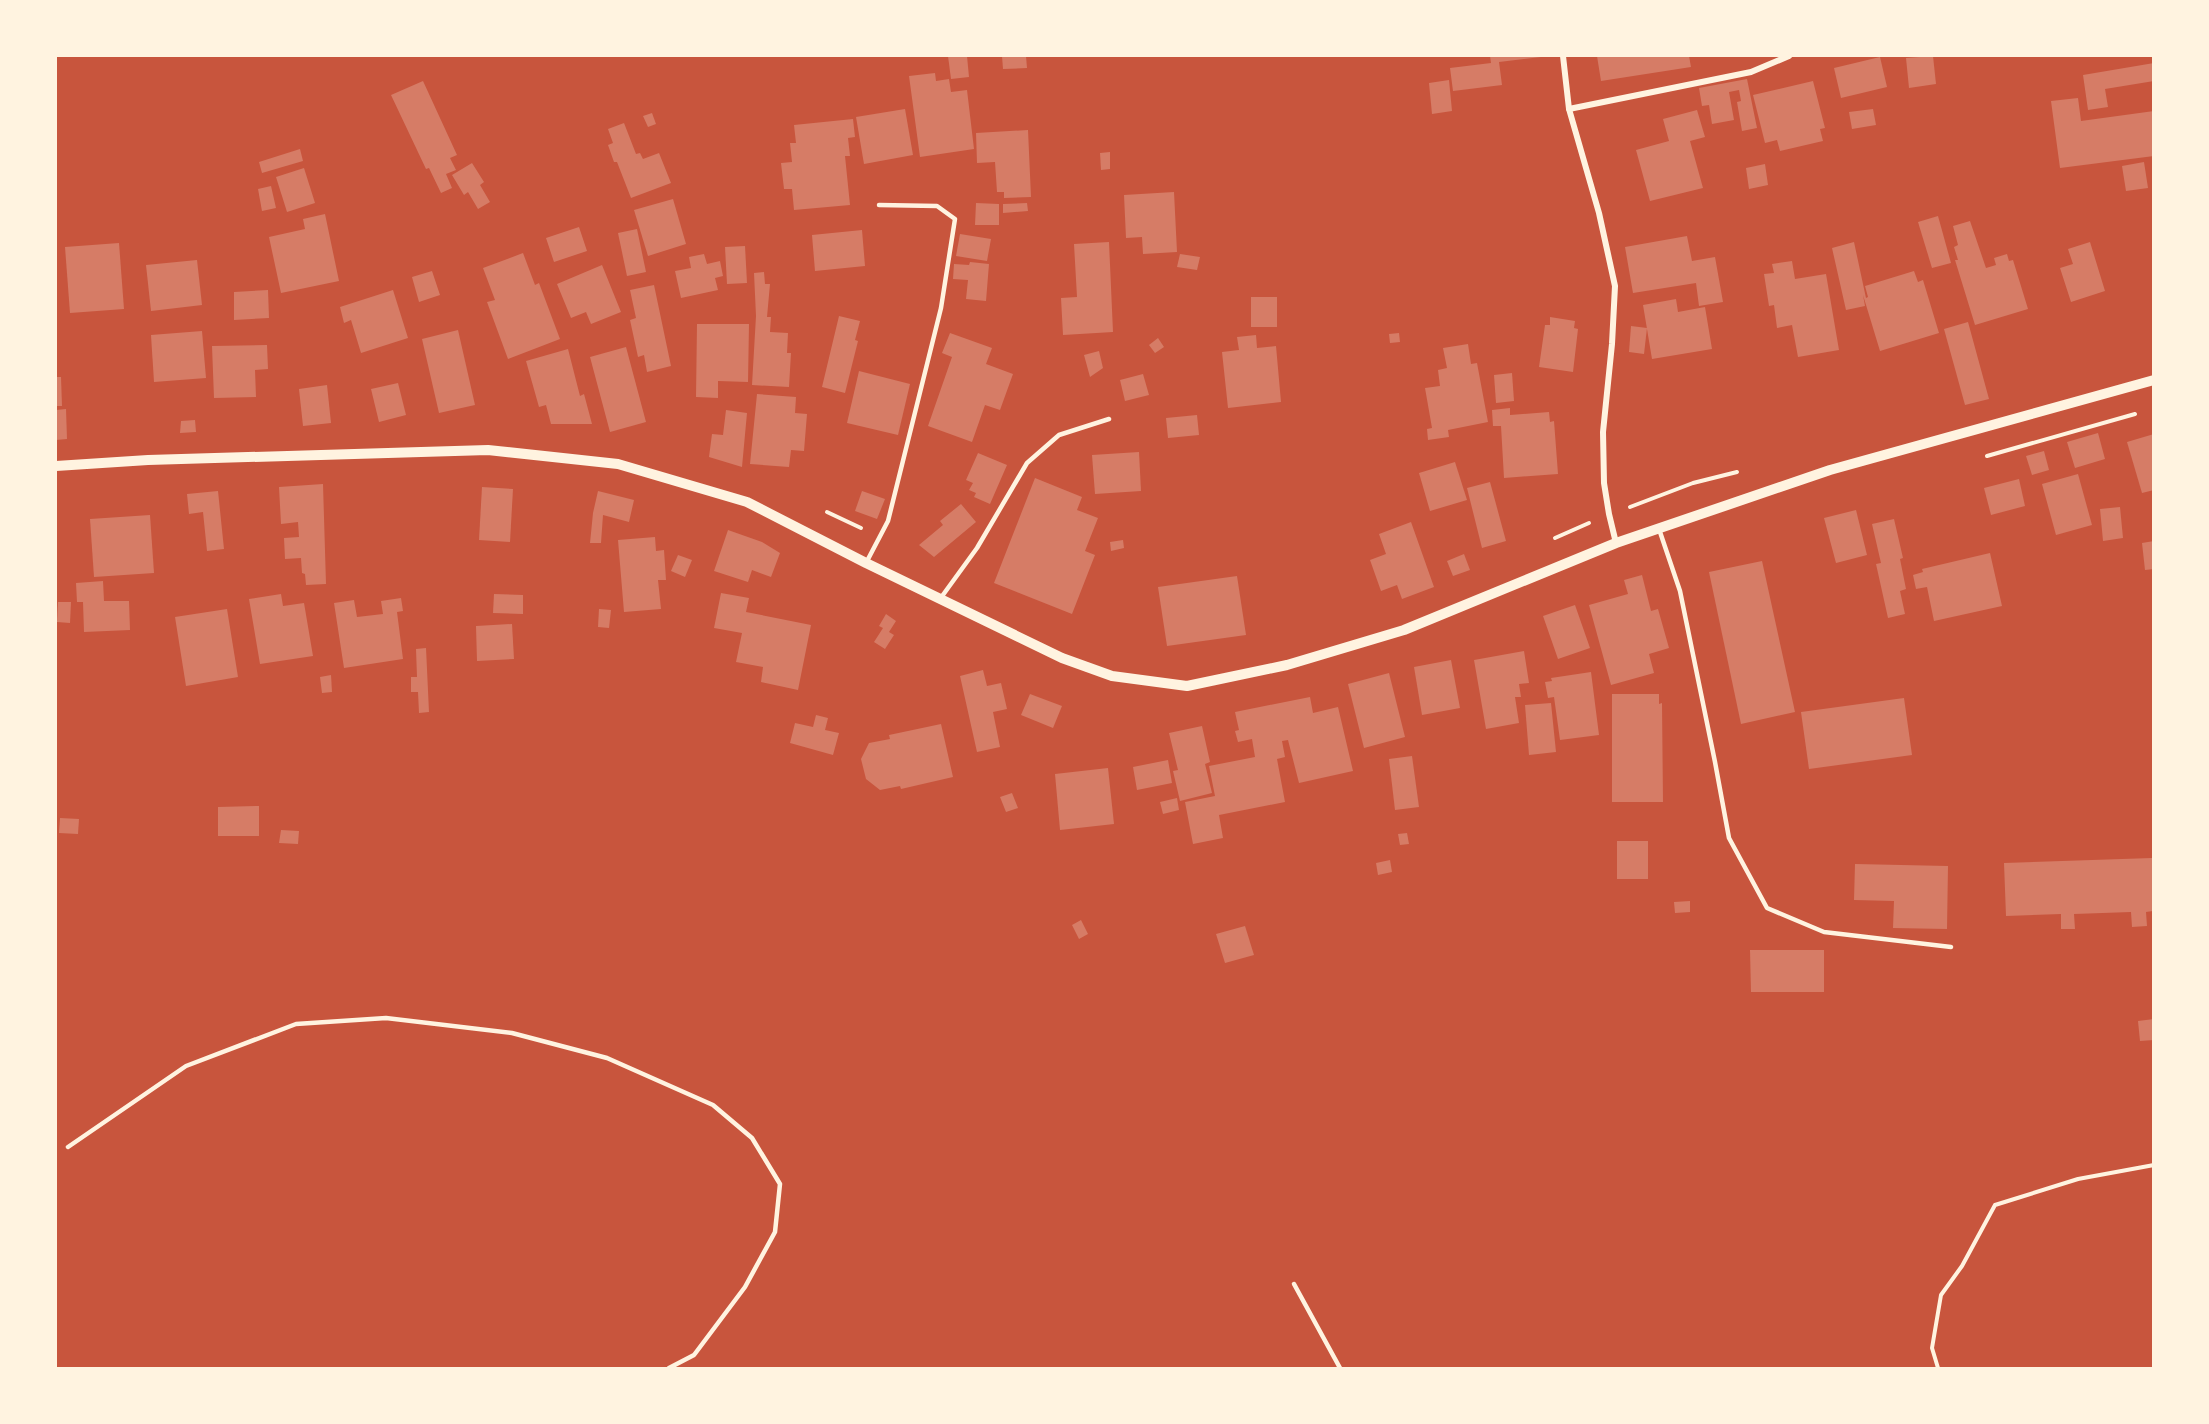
<svg xmlns="http://www.w3.org/2000/svg" width="2209" height="1424" viewBox="0 0 2209 1424" font-family="Lato,sans-serif">
<style>
.building{fill:#d67c66}
.lines{fill:none;stroke-linecap:round;stroke-linejoin:round}
.path{stroke:#fff3e0;stroke-width:4}
.service{stroke:#fff3e0;stroke-width:4.5}
.minor{stroke:#fff3e0;stroke-width:6}
.tertiary{stroke:#fff3e0;stroke-width:10}
</style>
<rect width="100%" height="100%" fill="#c8553d"/>
<g class="building">
<polygon points="948,56 967,56 969,77 951,79"/>
<polygon points="1002,56 1026,56 1027,68 1003,69"/>
<polygon points="1490,56 1541,57 1499,62 1502,85 1453,91 1450,68 1491,63"/>
<polygon points="1597,56 1689,56 1691,67 1601,81"/>
<polygon points="1933,56 1936,84 1909,88 1906,58"/>
<polygon points="1880,57 1887,87 1841,98 1834,68"/>
<polygon points="2154,63 2154,81 2105,89 2108,107 2088,110 2083,75"/>
<polygon points="935,73 936,81 949,79 951,92 967,90 974,149 920,157 909,76"/>
<polygon points="1747,79 1757,128 1742,131 1737,102 1741,101 1739,90 1729,92 1734,120 1712,124 1709,105 1702,106 1699,88"/>
<polygon points="1449,80 1452,111 1432,114 1429,83"/>
<polygon points="423,81 457,155 450,158 456,170 446,174 452,188 441,193 429,168 426,169 391,95"/>
<polygon points="1813,81 1825,128 1820,129 1823,141 1780,151 1777,140 1765,143 1753,95"/>
<polygon points="2078,98 2081,121 2154,111 2154,156 2060,168 2051,101"/>
<polygon points="905,109 913,155 864,164 856,117"/>
<polygon points="1873,109 1876,125 1852,129 1849,112"/>
<polygon points="1697,110 1705,137 1690,141 1703,188 1650,201 1636,150 1669,141 1663,119"/>
<polygon points="652,113 656,124 648,127 643,116"/>
<polygon points="853,119 855,137 848,138 850,156 845,156 850,205 794,210 792,189 784,189 781,163 792,162 790,143 796,143 794,125"/>
<polygon points="624,123 636,154 640,153 643,159 659,153 671,183 631,198 617,162 614,162 608,145 613,143 608,129"/>
<polygon points="1028,130 1031,197 1004,198 1004,192 997,192 995,162 977,163 976,133"/>
<polygon points="300,149 303,161 262,173 259,162"/>
<polygon points="1110,152 1110,169 1101,170 1100,153"/>
<polygon points="2144,162 2148,188 2126,191 2122,166"/>
<polygon points="472,163 484,182 480,185 490,202 478,209 468,192 464,195 452,175"/>
<polygon points="1765,164 1768,185 1749,189 1746,168"/>
<polygon points="304,168 315,203 287,212 276,177"/>
<polygon points="271,186 276,208 262,211 258,189"/>
<polygon points="1174,192 1177,252 1143,254 1142,237 1126,238 1124,195"/>
<polygon points="673,199 686,244 648,256 634,210"/>
<polygon points="976,203 999,204 999,225 975,225"/>
<polygon points="1027,203 1028,211 1003,213 1003,204"/>
<polygon points="325,214 339,281 281,293 269,237 305,229 303,219"/>
<polygon points="1938,216 1951,263 1932,268 1918,222"/>
<polygon points="1970,221 1986,268 1996,265 1994,258 2007,254 2009,261 2013,260 2028,309 1975,325 1955,260 1958,260 1954,247 1958,245 1953,226"/>
<polygon points="579,227 587,251 554,262 546,238"/>
<polygon points="637,229 646,272 627,276 618,233"/>
<polygon points="862,230 865,266 815,271 812,235"/>
<polygon points="960,234 991,239 987,261 956,256"/>
<polygon points="1687,236 1692,261 1715,257 1723,302 1699,306 1696,283 1633,293 1625,247"/>
<polygon points="1109,242 1113,332 1063,335 1061,298 1077,297 1074,244"/>
<polygon points="1854,242 1866,298 1868,297 1865,286 1914,271 1918,282 1923,280 1939,333 1880,351 1863,295 1865,306 1846,310 1832,248"/>
<polygon points="2090,242 2105,291 2071,302 2060,268 2073,264 2068,249"/>
<polygon points="119,243 124,309 70,313 65,247"/>
<polygon points="745,246 747,283 727,284 725,247"/>
<polygon points="523,253 535,285 539,283 560,339 508,359 487,302 495,300 483,268"/>
<polygon points="704,254 707,264 720,261 723,276 715,278 718,290 681,298 675,271 691,268 689,257"/>
<polygon points="1180,254 1200,257 1197,270 1177,267"/>
<polygon points="197,260 202,305 151,311 146,265"/>
<polygon points="1792,261 1795,279 1826,274 1839,350 1798,357 1792,325 1777,328 1774,305 1769,306 1764,274 1774,273 1772,264"/>
<polygon points="970,262 989,264 986,301 966,299 968,280 953,279 954,264 969,265"/>
<polygon points="602,265 621,312 591,324 586,312 571,318 557,284"/>
<polygon points="432,271 440,295 419,302 412,277"/>
<polygon points="764,272 765,284 770,284 767,317 771,317 770,332 788,333 787,353 791,353 789,387 752,385 756,316 754,273"/>
<polygon points="654,285 671,366 647,372 644,355 638,357 630,320 636,318 630,290"/>
<polygon points="268,290 269,318 234,320 234,292"/>
<polygon points="393,290 408,338 361,353 351,320 344,323 340,307"/>
<rect x="1251" y="297" width="26" height="30"/>
<polygon points="1676,299 1678,312 1705,307 1712,349 1652,359 1643,305"/>
<polygon points="839,316 860,321 855,340 858,341 845,393 822,387"/>
<polygon points="1550,317 1575,321 1574,328 1578,329 1573,372 1539,367 1545,325 1550,325"/>
<polygon points="1968,322 1989,399 1965,405 1944,329"/>
<polygon points="697,324 749,324 748,382 718,381 718,398 696,397"/>
<polygon points="1631,326 1647,328 1644,354 1629,352"/>
<polygon points="458,330 475,405 439,413 422,339"/>
<polygon points="202,331 206,378 154,382 151,335"/>
<polygon points="950,333 992,348 986,364 1013,374 1000,410 985,405 972,442 928,426 952,357 942,353"/>
<polygon points="1399,333 1400,342 1390,343 1389,334"/>
<polygon points="1256,335 1257,348 1276,346 1281,402 1228,408 1222,352 1239,350 1237,337"/>
<polygon points="1158,338 1164,347 1155,353 1149,345"/>
<polygon points="1468,344 1471,364 1477,363 1488,422 1448,430 1449,437 1428,440 1427,429 1432,428 1425,388 1440,386 1438,370 1447,368 1443,348"/>
<polygon points="267,345 268,369 255,370 256,397 214,398 212,346"/>
<polygon points="626,347 646,422 610,432 590,357"/>
<polygon points="568,349 580,396 584,394 592,424 551,424 546,405 539,407 526,361"/>
<polygon points="1099,351 1103,368 1090,377 1084,355"/>
<polygon points="859,371 910,384 898,435 847,423"/>
<polygon points="1512,373 1514,401 1496,403 1494,375"/>
<polygon points="1143,374 1149,395 1125,401 1120,380"/>
<polygon points="56,377 61,377 62,406 56,406"/>
<polygon points="398,383 406,415 379,422 371,389"/>
<polygon points="327,385 331,423 303,426 299,389"/>
<polygon points="757,394 796,397 795,413 807,414 804,451 791,450 789,467 750,464"/>
<polygon points="1510,408 1510,415 1549,412 1550,422 1554,421 1558,474 1504,478 1501,426 1493,426 1492,410"/>
<polygon points="66,409 67,439 56,440 56,410"/>
<polygon points="726,410 747,413 742,467 709,457 712,434 723,435"/>
<polygon points="1197,415 1199,435 1168,438 1166,418"/>
<polygon points="195,420 196,432 180,433 181,421"/>
<polygon points="2098,433 2105,459 2075,468 2067,442"/>
<polygon points="2154,434 2154,490 2142,493 2127,442"/>
<polygon points="2044,451 2049,470 2032,475 2026,456"/>
<polygon points="1139,452 1141,491 1095,494 1092,455"/>
<polygon points="978,453 1007,465 990,504 974,497 976,493 969,490 973,483 966,480"/>
<polygon points="1455,462 1467,500 1430,511 1419,473"/>
<polygon points="2078,474 2092,525 2056,535 2042,484"/>
<polygon points="1035,478 1082,497 1077,510 1098,518 1085,551 1095,555 1072,614 994,583"/>
<polygon points="2019,479 2025,506 1991,515 1984,488"/>
<polygon points="1490,482 1506,541 1482,548 1467,488"/>
<polygon points="323,484 326,584 306,585 305,574 302,573 301,558 285,559 284,538 299,537 298,522 281,524 279,487"/>
<polygon points="482,487 513,489 510,542 479,540"/>
<polygon points="218,491 224,549 207,551 203,512 189,514 187,494"/>
<polygon points="598,491 634,500 629,522 603,515 601,543 590,543 593,513"/>
<polygon points="862,491 885,499 877,519 855,511"/>
<polygon points="961,504 976,522 934,557 919,545 943,525 940,521"/>
<polygon points="2120,507 2123,538 2103,541 2100,509"/>
<polygon points="1856,510 1867,555 1836,563 1824,518"/>
<polygon points="150,515 154,573 94,577 90,519"/>
<polygon points="1894,519 1903,558 1900,559 1906,589 1900,591 1905,614 1888,618 1876,564 1881,563 1872,524"/>
<polygon points="1411,522 1434,587 1402,599 1397,585 1381,591 1370,560 1386,554 1379,534"/>
<polygon points="728,530 762,542 780,553 771,577 752,570 748,582 714,571"/>
<polygon points="655,537 656,551 664,550 666,580 658,580 661,609 624,612 618,540"/>
<polygon points="1123,540 1124,548 1111,551 1110,542"/>
<polygon points="2154,541 2154,569 2145,570 2142,543"/>
<polygon points="1990,553 2002,606 1934,621 1927,587 1916,589 1913,575 1923,572 1922,569"/>
<polygon points="1464,554 1470,570 1453,576 1447,561"/>
<polygon points="678,555 692,560 685,577 671,571"/>
<polygon points="1762,561 1795,712 1741,724 1709,572"/>
<polygon points="1642,575 1651,611 1658,609 1669,648 1649,654 1654,673 1611,685 1589,605 1628,594 1624,580"/>
<polygon points="1237,576 1246,635 1167,646 1158,587"/>
<polygon points="103,581 104,601 129,601 130,630 84,632 83,602 77,602 76,583"/>
<polygon points="721,593 749,598 746,612 811,625 798,690 761,682 763,667 736,662 742,633 714,628"/>
<polygon points="281,594 283,606 304,603 313,656 260,664 249,599"/>
<polygon points="494,594 523,595 523,614 493,613"/>
<polygon points="401,598 403,611 397,612 403,659 344,668 334,603 354,600 357,617 383,614 381,601"/>
<polygon points="58,602 71,602 70,623 57,622"/>
<polygon points="1575,605 1590,648 1558,659 1543,616"/>
<polygon points="227,609 238,677 186,686 175,617"/>
<polygon points="599,609 611,610 609,628 598,627"/>
<polygon points="886,614 896,621 889,632 894,635 885,649 874,642 883,628 879,626"/>
<polygon points="512,624 514,659 477,661 476,626"/>
<polygon points="426,648 429,712 419,713 418,692 411,692 411,677 417,677 416,649"/>
<polygon points="1524,651 1529,683 1519,684 1521,697 1515,697 1519,723 1486,729 1474,660"/>
<polygon points="1451,660 1460,708 1422,715 1414,667"/>
<polygon points="983,670 987,686 1001,683 1007,709 993,712 1000,747 977,752 960,676"/>
<polygon points="1591,672 1599,735 1560,740 1554,697 1548,698 1545,682 1552,681 1551,678"/>
<polygon points="1389,673 1405,737 1364,748 1348,684"/>
<polygon points="331,675 332,692 322,693 320,677"/>
<polygon points="1030,694 1062,706 1053,728 1021,715"/>
<polygon points="1612,694 1659,694 1659,704 1662,703 1663,802 1612,802"/>
<polygon points="1310,697 1313,713 1338,707 1353,771 1299,783 1288,740 1282,741 1285,757 1277,759 1285,802 1219,815 1223,838 1193,844 1185,802 1215,796 1209,766 1255,757 1252,739 1238,742 1235,731 1239,730 1235,712"/>
<polygon points="1904,698 1912,755 1809,769 1801,712"/>
<polygon points="1551,703 1556,752 1529,755 1525,705"/>
<polygon points="816,715 828,718 825,730 839,733 833,755 790,743 795,723 813,727"/>
<polygon points="941,724 953,777 901,789 900,786 880,790 866,779 861,759 869,743 890,739 889,735"/>
<polygon points="1202,726 1210,762 1205,764 1212,793 1180,801 1173,771 1178,770 1169,733"/>
<polygon points="1412,756 1419,807 1395,810 1389,759"/>
<polygon points="1168,760 1172,783 1137,790 1133,767"/>
<polygon points="1108,768 1114,824 1060,830 1055,774"/>
<polygon points="1012,793 1018,808 1006,812 1000,797"/>
<polygon points="1177,798 1179,810 1163,814 1160,802"/>
<polygon points="259,806 259,836 218,836 218,807"/>
<polygon points="60,818 79,819 78,834 59,833"/>
<polygon points="281,830 299,831 298,844 279,843"/>
<polygon points="1407,833 1409,844 1400,845 1398,834"/>
<rect x="1617" y="841" width="31" height="38"/>
<polygon points="2152,858 2153,911 2146,912 2147,926 2132,927 2131,912 2074,914 2075,929 2061,929 2061,914 2006,916 2004,863"/>
<polygon points="1390,860 1392,872 1378,875 1376,863"/>
<polygon points="1855,864 1948,866 1947,929 1893,928 1894,901 1854,900"/>
<polygon points="1690,901 1690,912 1675,913 1674,902"/>
<polygon points="1081,920 1088,934 1079,939 1072,925"/>
<polygon points="1245,926 1254,955 1225,963 1216,934"/>
<polygon points="1750,950 1824,950 1824,992 1751,992"/>
<polygon points="2154,1019 2154,1040 2140,1041 2138,1021"/>
</g>
<g class="lines">
<g class="path">
<polyline points="1987,456 2135,414"/>
<polyline points="1630,507 1693,483 1737,472"/>
<polyline points="827,512 861,528"/>
<polyline points="1555,538 1589,523"/>
<polyline points="1938,1368 1932,1348 1941,1295 1962,1266 1995,1205 2078,1179 2154,1165"/>
</g>
<g class="service">
<polyline points="1659,529 1680,591 1715,762 1729,838 1767,908 1824,932 1951,947"/>
<polyline points="866,563 888,521 941,308 955,219 937,206 879,205"/>
<polyline points="940,599 977,548 1027,463 1059,435 1109,419"/>
<polyline points="68,1147 186,1066 296,1024 386,1018 512,1033 607,1058 713,1105 752,1138 780,1184 775,1232 745,1287 694,1355 669,1368"/>
<polyline points="1294,1284 1340,1368"/>
</g>
<g class="minor">
<polyline points="1563,56 1569,109 1599,213 1615,286 1612,344 1603,432 1604,483 1609,514 1616,543"/>
<polyline points="1569,109 1751,72 1789,56"/>
</g>
<polyline class="tertiary" points="56,466 148,460 488,450 618,464 747,502 866,563 1062,658 1112,676 1187,686 1287,665 1404,630 1616,543 1830,470 2154,380"/>
</g>
<rect width="2209" height="1424" fill="none" stroke="#fff3e0" stroke-width="114"/>
</svg>
